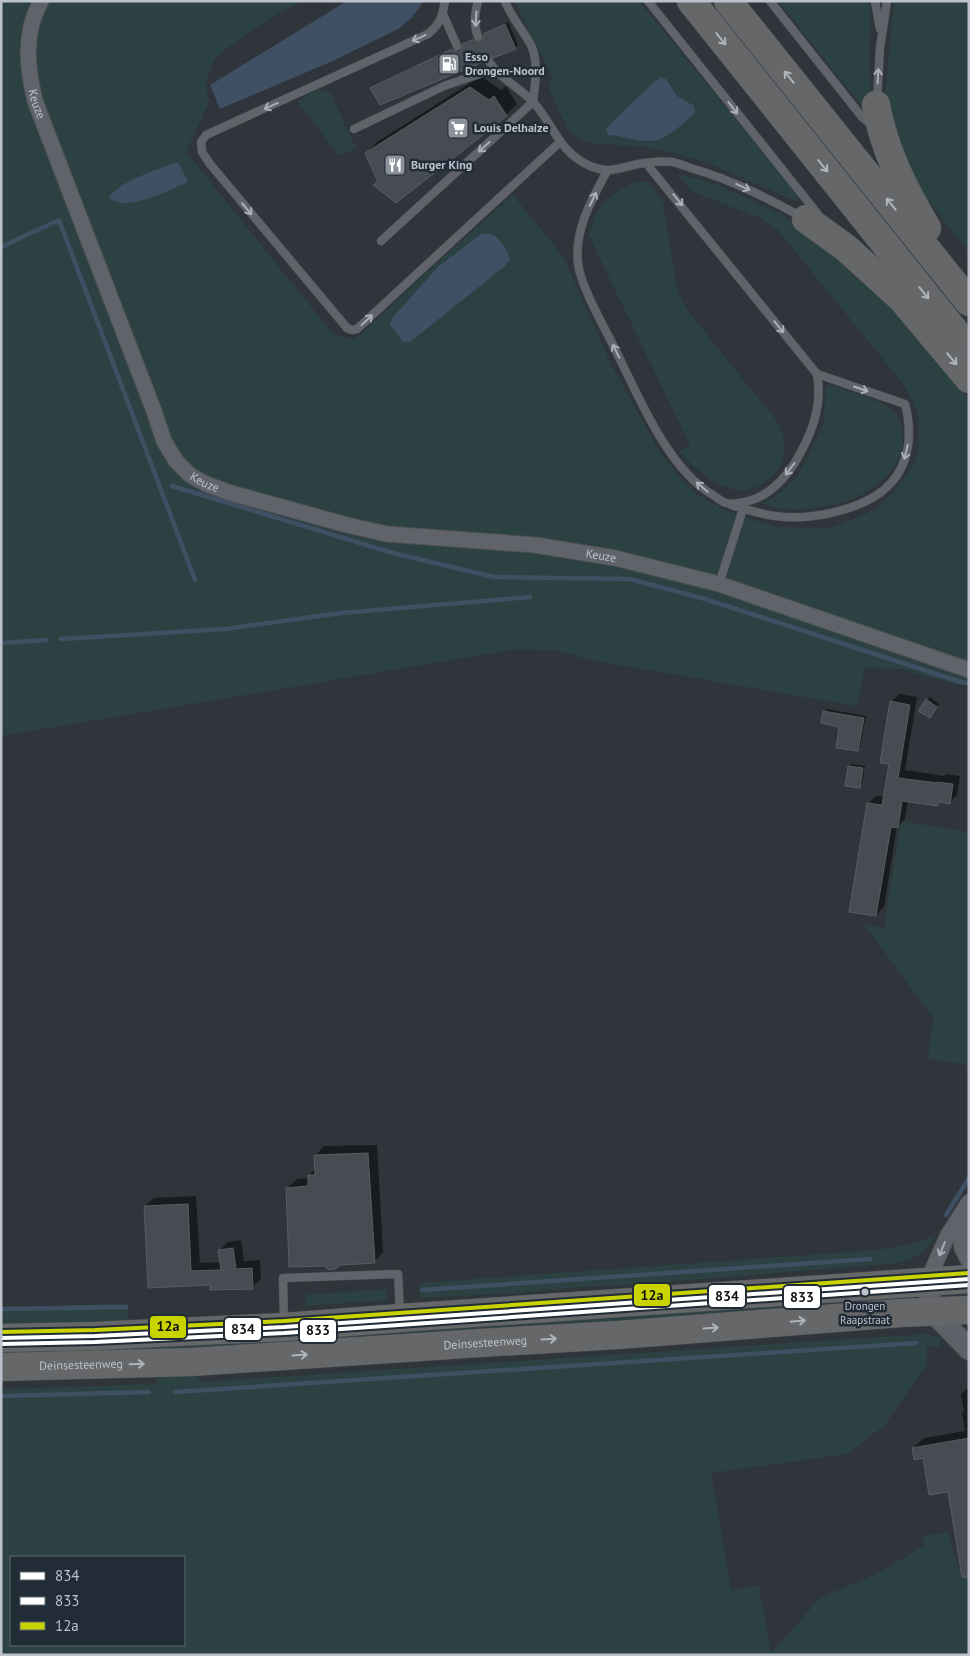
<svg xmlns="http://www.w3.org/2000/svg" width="970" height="1656" viewBox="0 0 970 1656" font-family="'PT Sans',sans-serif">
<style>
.green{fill:#2c4142;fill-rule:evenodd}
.water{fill:#3f5065}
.shadow{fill:#0007}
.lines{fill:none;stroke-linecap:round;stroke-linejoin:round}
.stream{stroke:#3f5065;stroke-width:4.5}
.building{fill:#474c52;stroke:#585c63}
.lane-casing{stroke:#4d5156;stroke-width:9}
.street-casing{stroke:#4d5156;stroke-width:17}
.secondary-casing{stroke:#4d5156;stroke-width:23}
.highway-casing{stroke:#4c5157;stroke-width:29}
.lane{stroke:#60646a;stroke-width:8}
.street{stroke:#60646a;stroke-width:15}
.secondary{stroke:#5e6268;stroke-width:21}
.highway{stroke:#656769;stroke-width:28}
.bus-1-casing{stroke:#222c37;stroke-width:8}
.bus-2-casing{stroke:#222c37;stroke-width:8}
.bus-3-casing{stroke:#222c37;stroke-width:8}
.bus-1{stroke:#fff;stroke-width:4}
.bus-2{stroke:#fff;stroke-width:4}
.bus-3{stroke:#c8d300;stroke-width:4}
.oneway{stroke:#a9afb8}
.oneway2{stroke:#aeb4bc}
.bus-dot{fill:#bbc2cb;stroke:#222c37;stroke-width:2}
.labels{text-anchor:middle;stroke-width:5;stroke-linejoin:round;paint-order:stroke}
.bus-label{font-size:11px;fill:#bbc2cb;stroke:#222c37}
.poi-label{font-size:12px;font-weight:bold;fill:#bbc2cb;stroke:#222c37;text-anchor:start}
.street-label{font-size:12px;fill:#bbc2cb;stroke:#222c37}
.line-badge{stroke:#222c37;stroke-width:2}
.pale-badge-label{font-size:14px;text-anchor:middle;font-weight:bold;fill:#111}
</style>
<rect width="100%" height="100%" fill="#2f353b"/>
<g class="green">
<polygon points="1,1 301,1 264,22 234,43 215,59 206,82 209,103 186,152 334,335 353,339 361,334 450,251 513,195 564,258 611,364 658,449 678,475 698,495 728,512 776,527 832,528 877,509 894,492 914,464 919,448 919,418 913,402 904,385 778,230 762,219 691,191 678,174 715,184 782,214 817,238 891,301 969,400 969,686 953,684 901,669 865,668 857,706 590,660 559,651 519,649 1,736"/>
<polygon points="513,1 639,1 797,194 797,199 795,201 713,165 675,153 639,146 595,144 579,139 568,130 549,89 549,84 552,80 551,74 519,10"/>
<polygon points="778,1 868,1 871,11 869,60 872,112 869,115"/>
<polygon points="894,1 969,1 969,252 923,194 892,148 884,108"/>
<polygon points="318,90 328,92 332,96 356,148 339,156 298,102 310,93"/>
<path d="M636 182H649L663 201 677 289 683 302 691 315 776 420C780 428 785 437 785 446 785 469 764 491 740 490 715 489 696 468 679 452L690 445 589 236C594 206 610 194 636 182Z"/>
<path d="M826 385 833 386C845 390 882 401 890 408 900 416 903 425 903 438 903 447 900 456 896 463 877 497 836 507 800 509 789 509 771 510 763 503L777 495 794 480 804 464 823 426Z"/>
<polygon points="901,821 969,832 969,1065 928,1059 933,1018 864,924 884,928"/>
<path d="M936 1235C925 1252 920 1256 900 1263L643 1284 579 1287 522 1293 420 1298 419 1283 877 1250 908 1245Z"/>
<polygon points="386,1289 387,1300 306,1306 305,1295"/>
<polygon points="901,1294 901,1298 819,1304 763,1313 1,1361 1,1347"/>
<polygon points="128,1303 128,1321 1,1325 1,1308"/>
<path d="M926 1334 941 1337 940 1347 927 1346V1364L885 1425 848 1454 711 1473 731 1590 759 1586 771 1653 820 1598 876 1574 925 1545 922 1536 948 1532 959 1568 969 1564V1655H1V1389L157 1384 155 1378 198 1375 201 1382ZM11 1557H184V1645H11Z"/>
</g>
<g class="water">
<polygon points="347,1 424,1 412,17 400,28 335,60 220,109 210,85"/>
<path d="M661 77 666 79 677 96 694 106 695 113C682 124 666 142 648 141 635 141 622 136 608 135L606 128 653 83Z"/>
<path d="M178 162 188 182C169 190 127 213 109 198 119 181 159 169 178 162Z"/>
<path d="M481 234C484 234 487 233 490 234 499 236 508 251 510 259L505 266 410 342H403L390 324 393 317 439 266Z"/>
</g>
<g class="shadow">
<polygon points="508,22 518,45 515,48 485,54 485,58 482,61 372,88 455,47 459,49 463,49 463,44 466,41 476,37 479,40 484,40 484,35 487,32"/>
<polygon points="481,76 501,90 506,86 517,104 506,115 379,181 366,153 377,142"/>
<polygon points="899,694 917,697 905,770 944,776 946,774 960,776 957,795 949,803 941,801 938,805 908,800 905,819 897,827 884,907 876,915 868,804 876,796 885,797 890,763 891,702"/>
<polygon points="930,697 939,704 932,714 927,700"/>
<polygon points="827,709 866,716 860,747 857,750 841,726 824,712"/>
<polygon points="851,764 865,766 862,784 859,787 849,766"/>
<polygon points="377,1145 383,1252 374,1262 287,1188 297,1179 309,1178 309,1175 316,1168 315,1156 324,1146"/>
<polygon points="196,1196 200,1263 221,1262 219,1251 228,1242 241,1240 244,1261 260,1260 261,1279 252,1287 211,1284 149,1287 145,1206 154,1198"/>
<polygon points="969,1387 969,1553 949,1490 924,1457 913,1448 924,1438 965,1431 962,1413 964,1411 961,1394"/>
</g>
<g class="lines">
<g class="stream">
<polyline points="1,247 59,220 195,580"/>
<polyline points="172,486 393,553 494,577 630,579 705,599 961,682 969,683"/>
<polyline points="61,639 225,629 341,613 530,597"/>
<polyline points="1,643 47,640"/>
<polyline points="946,1215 969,1178"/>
<polyline points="422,1290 870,1259"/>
<polyline points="1,1309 126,1307"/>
<polyline points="175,1392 916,1343"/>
<polyline points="1,1396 149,1392"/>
</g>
</g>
<g class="building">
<polygon points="505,24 516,49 493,58 490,55 485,55 483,58 483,62 380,105 370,88 452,49 456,51 460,51 462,47 462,44 473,39 476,42 480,42 483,39 483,34"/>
<polygon points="470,87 489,100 494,96 507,116 396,203 373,185 378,182 365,153"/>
<polygon points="926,699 937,707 930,718 918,711"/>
<polygon points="890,701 910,705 898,778 937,783 937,782 953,784 950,804 939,802 938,806 902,801 898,828 891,827 876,916 849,912 867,803 882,805 889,764 880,763"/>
<polygon points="823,711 864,718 858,751 836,748 839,727 821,723"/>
<polygon points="848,766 863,768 860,788 845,786"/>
<polygon points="368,1153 375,1263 341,1265 335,1269 329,1270 324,1266 289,1267 286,1188 308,1186 308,1175 315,1175 314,1155"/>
<polygon points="188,1204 191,1271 221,1270 218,1250 233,1248 236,1269 252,1268 253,1289 210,1290 210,1285 148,1288 144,1206"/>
<polygon points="969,1438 969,1577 962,1577 948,1492 929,1495 923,1458 914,1460 912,1448"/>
</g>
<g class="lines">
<g class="lane-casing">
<g id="lane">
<path d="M445 1C442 17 441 23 428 34L206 135 201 142 202 152 210 164 347 328 352 330 357 329 560 142"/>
<polyline points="648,1 817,213"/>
<polyline points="770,1 862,117 873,126"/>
<polyline points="875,1 880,29"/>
<polyline points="443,14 457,46"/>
<path d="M478 37C473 24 475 13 478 1"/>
<path d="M488 60C499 78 519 87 533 102 554 124 557 151 590 166 610 174 619 168 638 164 648 162 662 161 672 162 679 163 687 167 694 169 732 180 767 198 802 217"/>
<polyline points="877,101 880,48 887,1"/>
<polyline points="354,129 444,86 494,69"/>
<path d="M607 171C592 199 574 230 578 263 580 286 606 330 617 353 639 398 669 470 713 495 717 498 722 502 726 503 733 505 746 502 752 500 770 494 784 479 794 464 811 436 823 407 817 374L646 163"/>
<path d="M381 241 533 102C535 85 539 61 531 45 523 30 511 17 505 1"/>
<path d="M731 505C745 509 760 514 775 516 810 521 866 510 890 484 911 462 912 431 905 404L817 374"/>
<polyline points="719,584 743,509"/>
<polyline points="284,1322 283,1278 398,1274 400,1313"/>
</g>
</g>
<g class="street-casing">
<g id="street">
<path id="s1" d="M41 1C23 33 27 67 35 101L154 411 164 441 176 461 190 475 206 484 231 493 347 525 387 534 535 545 615 558 719 584 969 670"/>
<polyline points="960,1217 962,1248 969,1262"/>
<polyline points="927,1282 948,1235 969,1202"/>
</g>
</g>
<g class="secondary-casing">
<polyline id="secondary" points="927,1282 933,1312 969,1349"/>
</g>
<g class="highway-casing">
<g id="highway">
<polyline points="691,1 969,349"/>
<polyline points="728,1 969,302"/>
<path d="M876 105C884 150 904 189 927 228"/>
<polyline points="806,219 846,248 902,299 969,379"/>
<polyline points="1,1338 95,1336 284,1327 400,1318 969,1279"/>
<path id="s2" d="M1 1367 192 1362 480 1343 618 1335 901 1313 969 1310"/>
</g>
</g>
<use href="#lane" class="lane"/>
<use href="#street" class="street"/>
<use href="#secondary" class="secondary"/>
<use href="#highway" class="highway"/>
<g class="bus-1-casing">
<polyline id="bus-1" points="1,1338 95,1336 284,1327 969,1279"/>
</g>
<g class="bus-2-casing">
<polyline id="bus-2" points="1,1344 95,1342 284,1333 969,1285"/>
</g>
<g class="bus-3-casing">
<polyline id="bus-3" points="1,1332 95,1330 284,1321 969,1273"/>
</g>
<use href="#bus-1" class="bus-1"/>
<use href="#bus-2" class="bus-2"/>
<use href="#bus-3" class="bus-3"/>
</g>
<defs><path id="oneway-shaft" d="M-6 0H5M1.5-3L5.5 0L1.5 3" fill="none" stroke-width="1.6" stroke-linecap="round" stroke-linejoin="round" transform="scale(1.25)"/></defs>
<g class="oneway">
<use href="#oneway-shaft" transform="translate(476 19) rotate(93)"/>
<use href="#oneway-shaft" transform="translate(419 38) rotate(156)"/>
<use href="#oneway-shaft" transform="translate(878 76) rotate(-87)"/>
<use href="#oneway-shaft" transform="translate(271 106) rotate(155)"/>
<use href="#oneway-shaft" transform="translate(733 108) rotate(52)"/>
<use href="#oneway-shaft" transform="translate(484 147) rotate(138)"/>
<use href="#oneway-shaft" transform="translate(743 187) rotate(24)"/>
<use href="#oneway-shaft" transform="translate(593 199) rotate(-65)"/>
<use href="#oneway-shaft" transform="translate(678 200) rotate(51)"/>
<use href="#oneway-shaft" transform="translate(247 209) rotate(50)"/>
<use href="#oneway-shaft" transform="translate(367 320) rotate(-43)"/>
<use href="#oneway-shaft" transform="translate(779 327) rotate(51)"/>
<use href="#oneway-shaft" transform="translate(616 351) rotate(-116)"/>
<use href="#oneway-shaft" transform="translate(861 389) rotate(19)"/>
<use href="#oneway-shaft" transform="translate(906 452) rotate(104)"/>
<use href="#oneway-shaft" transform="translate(790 469) rotate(127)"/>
<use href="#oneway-shaft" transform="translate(702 487) rotate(-140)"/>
<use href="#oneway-shaft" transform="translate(942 1249) rotate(113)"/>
</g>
<g class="oneway2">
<use href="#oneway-shaft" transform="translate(721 39) rotate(51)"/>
<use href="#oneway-shaft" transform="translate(789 77) rotate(-129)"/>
<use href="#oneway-shaft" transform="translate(823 166) rotate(51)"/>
<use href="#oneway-shaft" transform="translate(891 204) rotate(-129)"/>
<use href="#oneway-shaft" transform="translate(924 293) rotate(51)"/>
<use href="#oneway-shaft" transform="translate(952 359) rotate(50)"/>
<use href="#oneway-shaft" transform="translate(798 1321) rotate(-5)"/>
<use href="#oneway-shaft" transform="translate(711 1328) rotate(-4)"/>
<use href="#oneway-shaft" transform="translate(549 1339) rotate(-3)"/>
<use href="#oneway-shaft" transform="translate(300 1355) rotate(-4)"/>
<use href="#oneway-shaft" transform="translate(137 1364) rotate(-2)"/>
</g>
<defs>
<g id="fuel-square" transform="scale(1.125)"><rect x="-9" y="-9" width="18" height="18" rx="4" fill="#8a9199" stroke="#222c37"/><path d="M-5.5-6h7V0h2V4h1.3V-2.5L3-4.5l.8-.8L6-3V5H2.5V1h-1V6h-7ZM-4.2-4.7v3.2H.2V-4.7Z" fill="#fff"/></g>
<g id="supermarket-square" transform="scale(1.125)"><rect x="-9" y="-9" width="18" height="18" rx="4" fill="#8a9199" stroke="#222c37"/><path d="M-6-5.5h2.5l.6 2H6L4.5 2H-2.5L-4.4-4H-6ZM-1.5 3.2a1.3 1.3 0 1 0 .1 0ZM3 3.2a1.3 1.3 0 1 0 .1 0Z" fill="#fff"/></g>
<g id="restaurant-square" transform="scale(1.125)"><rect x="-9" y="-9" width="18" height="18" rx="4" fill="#8a9199" stroke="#222c37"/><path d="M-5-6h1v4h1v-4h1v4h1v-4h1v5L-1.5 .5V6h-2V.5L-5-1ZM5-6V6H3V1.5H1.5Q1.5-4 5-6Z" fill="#fff"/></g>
</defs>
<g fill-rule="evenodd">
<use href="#fuel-square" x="449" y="64"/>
<use href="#supermarket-square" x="458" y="128"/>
<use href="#restaurant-square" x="395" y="165"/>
</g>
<circle class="bus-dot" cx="865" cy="1292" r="4.5"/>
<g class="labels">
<g class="bus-label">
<text x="865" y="1310">Drongen<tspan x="865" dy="14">Raapstraat</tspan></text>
</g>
<g class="poi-label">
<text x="465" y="61">Esso<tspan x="465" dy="14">Drongen-Noord</tspan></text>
<text x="474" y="132">Louis Delhaize</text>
<text x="411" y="169">Burger King</text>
</g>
<g class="street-label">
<text dy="4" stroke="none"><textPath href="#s1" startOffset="106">Keuze</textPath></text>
<text dy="4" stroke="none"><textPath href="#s1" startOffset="526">Keuze</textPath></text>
<text dy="4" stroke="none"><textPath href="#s1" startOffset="931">Keuze</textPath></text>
<text dy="4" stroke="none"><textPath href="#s2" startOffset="485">Deinsesteenweg</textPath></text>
<text dy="4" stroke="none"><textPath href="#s2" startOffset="80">Deinsesteenweg</textPath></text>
</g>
</g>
<g class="line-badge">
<rect x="633" y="1283" width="38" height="24" rx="5" fill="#c8d300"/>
<rect x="708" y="1284" width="38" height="24" rx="5" fill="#fff"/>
<rect x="783" y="1285" width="38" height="24" rx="5" fill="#fff"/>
<rect x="149" y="1315" width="38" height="24" rx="5" fill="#c8d300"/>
<rect x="224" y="1317" width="38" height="24" rx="5" fill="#fff"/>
<rect x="299" y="1319" width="38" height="24" rx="5" fill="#fff"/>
</g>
<g class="pale-badge-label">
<text x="652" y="1300">12a</text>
<text x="727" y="1301">834</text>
<text x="802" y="1302">833</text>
<text x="168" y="1331">12a</text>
<text x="243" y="1334">834</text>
<text x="318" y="1335">833</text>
</g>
<rect width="970" height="1656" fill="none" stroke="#bbc2cb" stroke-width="5"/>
<rect x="10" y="1556" width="175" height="90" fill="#222c37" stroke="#5f6872"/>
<rect x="20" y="1572" width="25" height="8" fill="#ffffff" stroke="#5f6872"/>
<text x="55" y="1581" font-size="15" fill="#bbc2cb">834</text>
<rect x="20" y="1597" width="25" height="8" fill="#ffffff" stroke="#5f6872"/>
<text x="55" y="1606" font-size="15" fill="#bbc2cb">833</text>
<rect x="20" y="1622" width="25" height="8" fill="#c8d300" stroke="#5f6872"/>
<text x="55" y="1631" font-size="15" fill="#bbc2cb">12a</text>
</svg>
